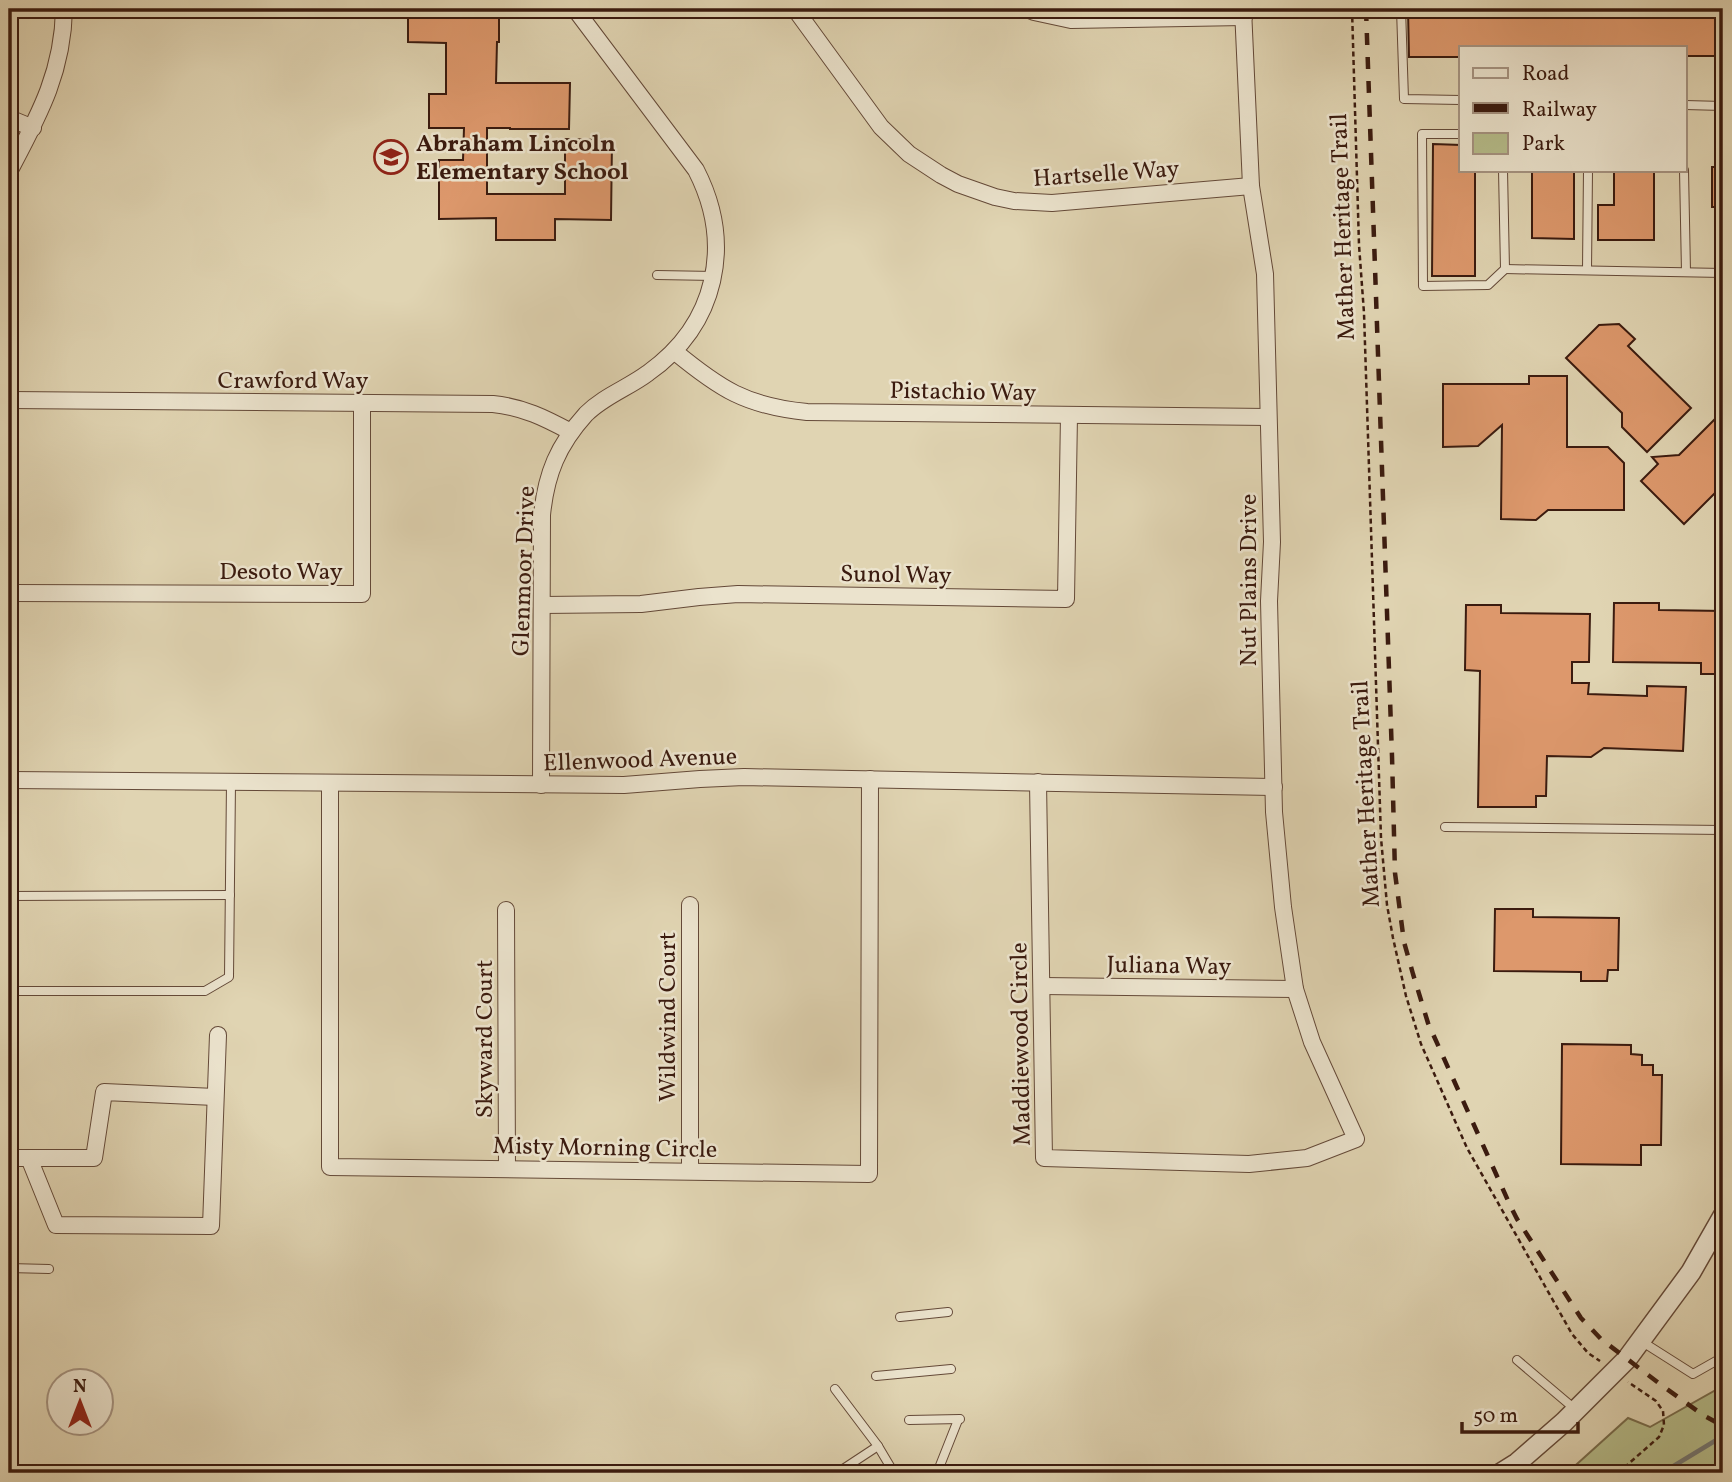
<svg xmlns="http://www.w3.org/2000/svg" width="1732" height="1482" viewBox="0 0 1732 1482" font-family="Vollkorn,serif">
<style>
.green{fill:#b5bc8a;stroke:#786c4c;stroke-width:2}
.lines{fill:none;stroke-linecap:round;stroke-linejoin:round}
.stream{stroke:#737774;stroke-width:4.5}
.building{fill:#dd986c;stroke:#3b1b0f;stroke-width:2}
.service-casing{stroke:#644938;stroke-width:10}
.minor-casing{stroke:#644938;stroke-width:18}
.tertiary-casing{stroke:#644938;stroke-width:22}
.path{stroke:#3b1b0f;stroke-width:2.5;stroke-dasharray:5 3.5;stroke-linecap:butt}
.service{stroke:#ebe3cd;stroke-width:8}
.minor{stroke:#ebe3cd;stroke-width:16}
.tertiary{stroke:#ebe3cd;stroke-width:19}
.rail{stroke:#3b1b0f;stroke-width:4.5;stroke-dasharray:12 12;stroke-linecap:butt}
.labels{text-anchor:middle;stroke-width:5;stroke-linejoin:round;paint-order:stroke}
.poi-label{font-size:24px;font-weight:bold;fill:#3b1b0f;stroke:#ebe3cd;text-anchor:start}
.street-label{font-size:24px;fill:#3b1b0f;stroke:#ebe3cd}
</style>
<rect width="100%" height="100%" fill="#e0d4b2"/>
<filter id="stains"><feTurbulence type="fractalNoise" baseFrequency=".00286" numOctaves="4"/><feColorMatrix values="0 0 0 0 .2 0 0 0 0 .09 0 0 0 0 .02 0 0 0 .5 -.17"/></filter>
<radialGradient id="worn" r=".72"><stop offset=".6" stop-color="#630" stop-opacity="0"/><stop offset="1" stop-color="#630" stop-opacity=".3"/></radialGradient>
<polygon class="green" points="1723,1386 1723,1473 1567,1473 1628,1418 1650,1427"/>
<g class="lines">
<polyline class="stream" points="1662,1473 1723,1436"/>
</g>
<g class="building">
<polygon points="1408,9 1709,9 1721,22 1722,56 1685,56 1685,47 1461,47 1461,57 1409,57"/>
<polygon points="408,14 499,14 499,42 497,42 496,83 570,83 569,129 510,129 510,128 487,128 487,194 565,194 565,139 612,140 611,220 555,219 555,240 496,240 496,218 439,219 439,160 463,160 464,128 429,128 429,94 446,94 446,43 408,42"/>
<polygon points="1433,144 1461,145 1461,170 1475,170 1475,276 1432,276"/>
<rect x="1712" y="167" width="11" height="40"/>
<polygon points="1532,170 1574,170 1574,239 1532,238"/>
<polygon points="1614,170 1654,170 1654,240 1598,240 1598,205 1614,205"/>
<polygon points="1619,324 1635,339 1628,346 1691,408 1647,452 1622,427 1622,413 1566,358 1599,325"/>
<polygon points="1529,376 1567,376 1567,447 1608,447 1624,463 1624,510 1548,510 1536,520 1501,519 1502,425 1478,446 1443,447 1443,384 1529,384"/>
<polygon points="1723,411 1723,485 1684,524 1641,481 1658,464 1652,457 1679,455"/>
<polygon points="1614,603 1659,603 1659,610 1723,611 1723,674 1701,674 1701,663 1613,662"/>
<polygon points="1466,605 1501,605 1501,613 1590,614 1589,662 1572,662 1572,683 1589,683 1588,694 1647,696 1647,686 1686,687 1683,751 1604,748 1591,757 1547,756 1546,796 1536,796 1536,807 1478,807 1480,671 1465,670"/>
<polygon points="1495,909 1533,909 1533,917 1619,918 1618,970 1608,970 1607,981 1581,981 1581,972 1494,971"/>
<polygon points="1562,1044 1631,1045 1631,1054 1642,1055 1642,1065 1653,1065 1653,1075 1662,1075 1661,1145 1641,1145 1641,1165 1561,1164"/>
</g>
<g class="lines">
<g class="service-casing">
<g id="service">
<polyline points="1401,9 1404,99 1461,100"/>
<polyline points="1685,105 1723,106"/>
<polyline points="1461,134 1422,134 1423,286 1488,285 1505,269 1503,170"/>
<polyline points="1684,170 1686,272"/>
<polyline points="1505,269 1723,273"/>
<polyline points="1587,270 1588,170"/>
<polyline points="657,275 714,276"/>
<polyline points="1720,541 1723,541"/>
<polyline points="1445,827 1723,830"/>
<polyline points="9,896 230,895"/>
<polyline points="9,991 205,991 229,977 231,782"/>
<polyline points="1722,1014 1723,1014"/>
<polyline points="9,1268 49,1269"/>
<polyline points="900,1317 948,1312"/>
<polyline points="1641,1341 1693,1374 1723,1357"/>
<polyline points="1517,1360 1576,1410"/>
<polyline points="876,1376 951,1369"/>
<polyline points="835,1389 878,1446 837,1473"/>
<polyline points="909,1420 960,1419"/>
<polyline points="878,1446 894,1473"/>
<polyline points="937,1473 958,1420"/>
</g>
</g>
<g class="minor-casing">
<g id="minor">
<polyline points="795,9 881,127 909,154 941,175 958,184 995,197 1014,201 1052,203 1251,186"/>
<polyline points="1027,9 1034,12 1071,20 1244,17"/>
<polyline points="9,118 33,128"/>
<path d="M9 172C38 117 63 73 64 9"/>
<path d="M674 351C720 389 746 406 807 412L1268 417"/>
<path d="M9 400 493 404C523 407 545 418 571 432"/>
<polyline points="9,593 362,594 362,403"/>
<polyline points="542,605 641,604 699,597 738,594 1066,599 1069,415"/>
<polyline points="9,780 624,785 700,779 744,777 1274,787"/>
<polyline points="1038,782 1044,1158 1249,1164 1307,1158 1356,1139 1312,1042 1295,989 1283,907 1274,812 1269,601 1272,542 1265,274 1251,186 1243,9"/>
<polyline points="330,783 330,1167 869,1174 870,779"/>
<path d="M541 785 542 515C546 474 558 445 586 414 604 396 628 388 648 373 717 324 734 244 696 170L575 9"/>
<polyline points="690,905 690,1171"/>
<polyline points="506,910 507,1169"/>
<polyline points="1042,986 1295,989"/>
<polyline points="9,1158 94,1158 104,1092 215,1097"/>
<polyline points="29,1158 56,1225 211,1226 218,1035"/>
</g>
</g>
<g class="tertiary-casing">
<polyline id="tertiary" points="1501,1473 1517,1463 1564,1422 1627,1359 1691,1272 1723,1216"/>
</g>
<g class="path">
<polyline points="1352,9 1359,245 1364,313 1381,838 1387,905 1393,938 1406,996 1421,1044 1467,1148 1572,1334 1588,1353 1600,1361"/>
<polyline points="1618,1473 1659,1437 1664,1425 1663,1411 1656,1401 1628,1382"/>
</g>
<use href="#service" class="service"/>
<use href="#minor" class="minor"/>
<use href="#tertiary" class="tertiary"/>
<polyline class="rail" points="1366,9 1392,756 1395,873 1404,942 1413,974 1428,1023 1510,1205 1517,1219 1581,1318 1601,1339 1660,1384 1703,1415 1723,1426"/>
</g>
<defs>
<g id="school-ring" transform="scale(1.75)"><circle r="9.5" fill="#ebe3cd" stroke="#8f2418" stroke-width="1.5"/><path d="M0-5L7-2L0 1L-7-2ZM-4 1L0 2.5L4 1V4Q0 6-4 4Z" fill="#8f2418"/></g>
</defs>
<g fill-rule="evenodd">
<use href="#school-ring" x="391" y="157"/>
</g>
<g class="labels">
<g class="poi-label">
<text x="416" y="151">Abraham Lincoln<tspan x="416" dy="28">Elementary School</tspan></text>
</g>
<g class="street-label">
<text transform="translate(1106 173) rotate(-4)" y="8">Hartselle Way</text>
<text transform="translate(1342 227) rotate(-92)" y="8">Mather Heritage Trail</text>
<text x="293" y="388">Crawford Way</text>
<text transform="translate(963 391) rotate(1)" y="8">Pistachio Way</text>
<text x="281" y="579">Desoto Way</text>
<text transform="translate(523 571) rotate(-88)" y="8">Glenmoor Drive</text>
<text transform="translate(896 574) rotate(1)" y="8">Sunol Way</text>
<text transform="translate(1248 580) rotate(-90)" y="8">Nut Plains Drive</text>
<text transform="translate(640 759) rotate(-2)" y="8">Ellenwood Avenue</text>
<text transform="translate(1365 794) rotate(-93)" y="8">Mather Heritage Trail</text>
<text transform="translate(1169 965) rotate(1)" y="8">Juliana Way</text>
<text transform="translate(667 1017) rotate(-90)" y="8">Wildwind Court</text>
<text transform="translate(484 1039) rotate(-90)" y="8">Skyward Court</text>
<text transform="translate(1020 1044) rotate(-91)" y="8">Maddiewood Circle</text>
<text transform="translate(605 1147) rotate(1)" y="8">Misty Morning Circle</text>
</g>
</g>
<rect width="1732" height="1482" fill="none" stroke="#e0d4b2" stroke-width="35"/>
<rect x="10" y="10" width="1711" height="1461" fill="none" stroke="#3b1b0f" stroke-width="3.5"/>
<rect x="18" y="18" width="1697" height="1447" fill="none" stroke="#3b1b0f" stroke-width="2"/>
<rect x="1459" y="46" width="228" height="126" fill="#ebe3cd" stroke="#a59381" stroke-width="2"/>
<rect x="1473" y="68" width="35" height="10" fill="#ebe3cd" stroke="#a59381" stroke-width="2"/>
<text x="1522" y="80" font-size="21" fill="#3b1b0f">Road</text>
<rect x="1473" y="103" width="35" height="10" fill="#3b1b0f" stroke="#a59381" stroke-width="2"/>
<text x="1522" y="116" font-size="21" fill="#3b1b0f">Railway</text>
<rect x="1473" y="133" width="35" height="21" fill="#b5bc8a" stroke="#a59381" stroke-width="2"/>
<text x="1522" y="150" font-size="21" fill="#3b1b0f">Park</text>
<g transform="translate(80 1402)"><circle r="33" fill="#ebe3cd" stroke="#a59381" stroke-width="2"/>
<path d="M0-5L12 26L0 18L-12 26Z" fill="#8f2418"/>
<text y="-10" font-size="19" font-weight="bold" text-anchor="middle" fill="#3b1b0f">N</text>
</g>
<path d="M1462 1422v10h116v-10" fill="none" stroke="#3b1b0f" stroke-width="3.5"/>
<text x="1473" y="1422" font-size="21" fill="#3b1b0f" stroke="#ebe3cd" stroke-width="5" paint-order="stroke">50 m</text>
<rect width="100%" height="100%" filter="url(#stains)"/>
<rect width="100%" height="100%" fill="url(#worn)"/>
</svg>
